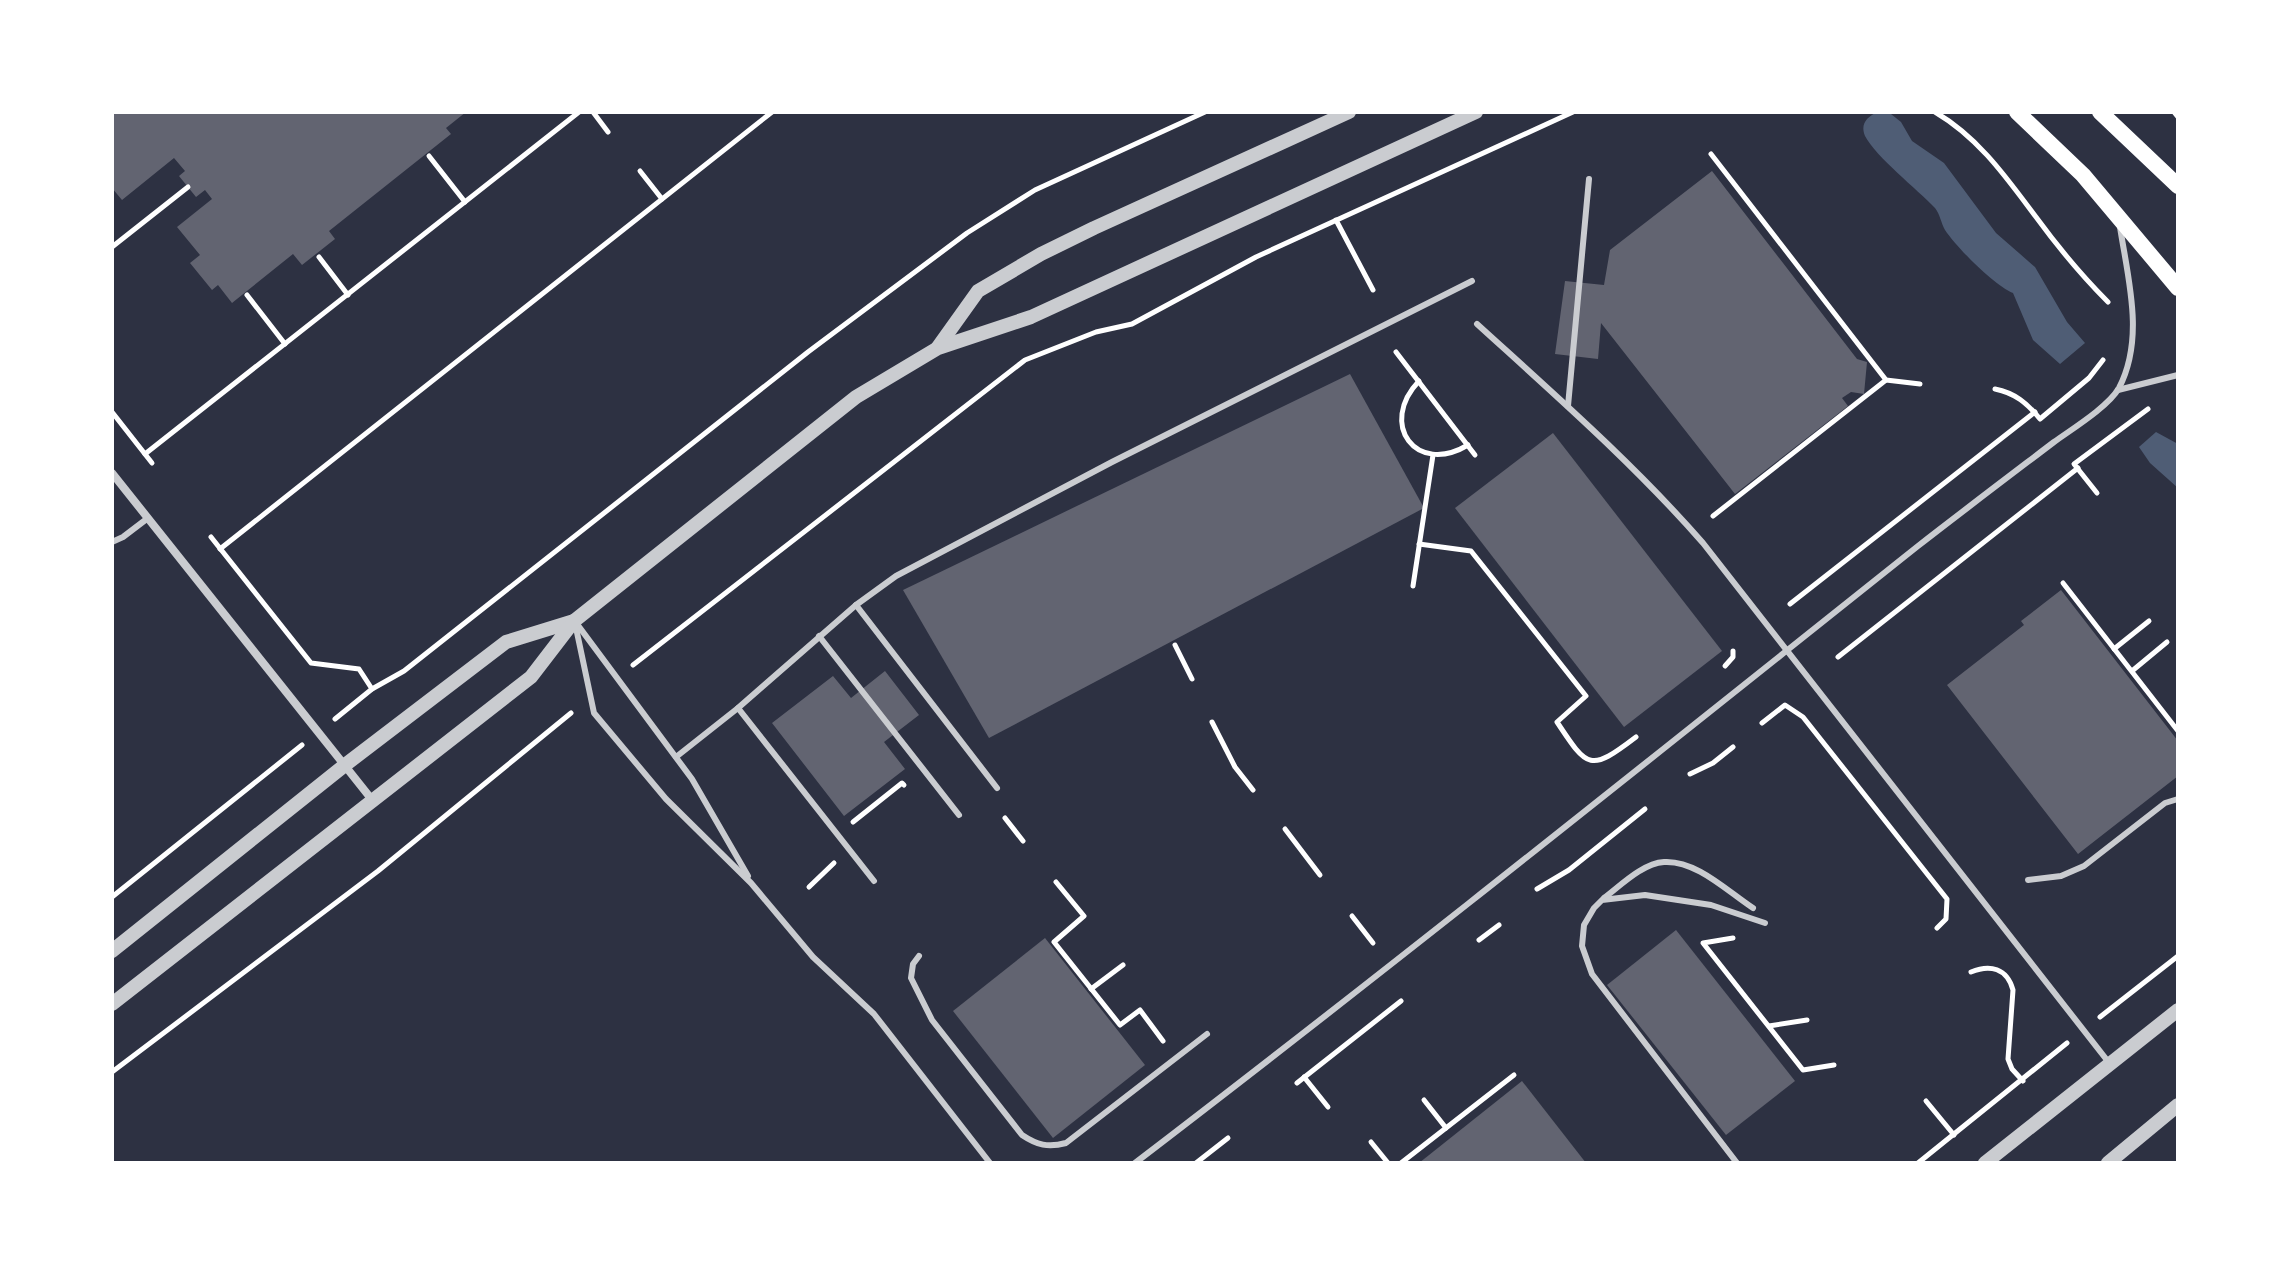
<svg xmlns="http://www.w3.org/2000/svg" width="2290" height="1275" viewBox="0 0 2290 1275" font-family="Roboto,sans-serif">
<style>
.water{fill:#4f5d75}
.building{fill:#626471}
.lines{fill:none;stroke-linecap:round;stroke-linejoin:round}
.path{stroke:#fff;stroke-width:5}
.service{stroke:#caccd0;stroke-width:6}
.minor{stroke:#caccd0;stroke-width:8}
.tertiary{stroke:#caccd0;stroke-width:14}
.secondary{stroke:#fff;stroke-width:16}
</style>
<rect width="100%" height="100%" fill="#2d3142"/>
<g class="water">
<path d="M1877 112 1891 114 1901 122 1912 141 1944 163 1996 233 2035 267 2067 322 2085 343 2060 364 2033 340 2013 293C1994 285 1957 248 1945 230 1941 223 1940 214 1935 208 1917 189 1876 157 1865 136 1860 124 1867 117 1877 112Z"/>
<polygon points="2156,432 2178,444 2178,488 2150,463 2139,447"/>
</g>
<g class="building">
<polygon points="112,112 466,112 446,128 451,134 329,231 335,239 302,265 293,254 232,303 218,285 212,290 190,263 200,255 177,227 212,199 205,190 196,197 179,176 185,171 174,158 122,200 112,188"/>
<polygon points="1712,171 1857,359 1867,362 1864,394 1851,392 1842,398 1848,406 1735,494 1601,323 1598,359 1555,354 1565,281 1604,285 1610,250"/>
<polygon points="1350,374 1424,508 989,738 903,590"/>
<polygon points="1553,433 1722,651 1624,727 1455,508"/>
<polygon points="2061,590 2178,741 2178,776 2078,854 1947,685 2024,625 2021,621"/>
<polygon points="885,671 919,715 884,742 905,769 844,816 772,723 833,676 851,698"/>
<polygon points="1676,930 1795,1081 1726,1135 1607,985"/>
<polygon points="1045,938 1145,1065 1053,1138 953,1011"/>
<polygon points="1522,1081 1586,1163 1419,1163"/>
</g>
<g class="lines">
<g class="path">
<polyline points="593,112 608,132"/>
<path d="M1935 112C1979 138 2006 177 2036 217 2058 247 2082 276 2108 302"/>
<polyline points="2174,112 2178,117"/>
<polyline points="1711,154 1886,380 1920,384"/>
<polyline points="429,156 465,202"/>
<polyline points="640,171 662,199"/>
<polyline points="1336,220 1373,290"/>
<polyline points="112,247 188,187"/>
<polyline points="319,257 348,295"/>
<polyline points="247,295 285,344"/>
<polyline points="1396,352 1475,455"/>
<path d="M1419 381C1378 424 1416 476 1468 445"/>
<path d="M1995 389C2015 393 2027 403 2040 419L2089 378 2103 360"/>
<polyline points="112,412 152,463"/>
<polyline points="145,454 579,112"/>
<polyline points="2097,493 2074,464 2148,409"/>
<polyline points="1713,516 1886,380"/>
<polyline points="211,537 311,663 359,669 372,689"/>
<path d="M1419 544 1471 551 1586 696 1557 722C1588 769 1590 772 1636 737"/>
<polyline points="220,549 772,112"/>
<polyline points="2063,583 2178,731"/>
<polyline points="1413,586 1433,455"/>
<polyline points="1790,604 2035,412"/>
<polyline points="1175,645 1192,679"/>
<polyline points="2114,649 2149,621"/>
<polyline points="1838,657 2078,468"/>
<polyline points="633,665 1025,360 1096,332 1132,324 1256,257 1573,112"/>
<polyline points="1725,666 1733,657 1733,651"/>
<polyline points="2132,671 2167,642"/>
<polyline points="335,719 372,689 404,671 808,352 967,233 1035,190 1205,112"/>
<polyline points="1212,722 1235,767 1253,790"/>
<polyline points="1762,723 1785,705 1803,717 1947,899 1946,919 1937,928"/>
<polyline points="1690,774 1713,763 1733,747"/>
<polyline points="1005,818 1023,841"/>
<polyline points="853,822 902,783 904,785"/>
<polyline points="1285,829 1320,875"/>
<polyline points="1056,882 1084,916 1054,942 1120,1025 1140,1010 1163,1041"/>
<polyline points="809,887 834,863"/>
<polyline points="1537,889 1569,870 1645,809"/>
<polyline points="112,897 302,745"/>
<polyline points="1352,916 1373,943"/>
<polyline points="1733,938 1703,943 1803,1070 1834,1065"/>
<polyline points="1479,940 1499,925"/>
<path d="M1971 972C1990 964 2007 968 2013 990L2008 1059 2012 1069 2023 1081"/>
<polyline points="1091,989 1123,965"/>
<polyline points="2100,1017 2178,956"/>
<polyline points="1769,1026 1807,1020"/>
<polyline points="112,1072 378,871 571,713"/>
<polyline points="1304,1077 1328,1107"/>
<polyline points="1297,1083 1401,1001"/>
<polyline points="1424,1100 1446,1128"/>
<polyline points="1926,1101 1954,1135"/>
<polyline points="1371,1142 1388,1163"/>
<polyline points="1196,1163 1228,1138"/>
<polyline points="1401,1163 1514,1075"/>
<polyline points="1918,1163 2067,1043"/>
</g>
<g class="service">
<path d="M1477 324C1554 394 1634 464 1703 543L2110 1064"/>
<polyline points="2118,390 2178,375"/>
<polyline points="1568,406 1589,179"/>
<polyline points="112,542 123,537 148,518"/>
<polyline points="856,605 997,788"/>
<polyline points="575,623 594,713 666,799 751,883 813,957 874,1014 990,1163"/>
<polyline points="577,624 692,779 748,876"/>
<polyline points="819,636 959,815"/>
<polyline points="738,708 874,881"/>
<polyline points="676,757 738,708 856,605 896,576 1112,462 1472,281"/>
<polyline points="2028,880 2061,876 2084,866 2165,803 2178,799"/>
<path d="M1604 898C1620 886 1643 863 1664 862 1696 860 1727 891 1753 908"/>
<path d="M919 956 913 964 911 978 932 1020 1022 1135C1037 1145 1048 1148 1066 1143L1207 1034"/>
<path d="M1135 1163C1399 961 1658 753 1918 546 1963 511 2008 477 2054 442 2072 429 2108 407 2119 388 2145 338 2128 279 2120 227"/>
<polyline points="1737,1163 1592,974 1582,946 1584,925 1594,908 1602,900 1645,895 1711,905 1765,923"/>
</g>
<polyline class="minor" points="112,473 373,801"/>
<g class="tertiary">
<polyline points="938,347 978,291 1041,254 1094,228 1349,112"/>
<polyline points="112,951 345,765 506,642 574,621"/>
<polyline points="112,1004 531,677 574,621 856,397 938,348 1031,317 1476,112"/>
<polyline points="1985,1163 2178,1010"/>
<polyline points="2108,1163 2178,1105"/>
</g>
<g class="secondary">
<polyline points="2017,112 2083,175 2178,288"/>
<polyline points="2100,112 2178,186"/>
</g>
</g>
<rect width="2290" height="1275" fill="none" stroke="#ffffff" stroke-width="228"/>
</svg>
